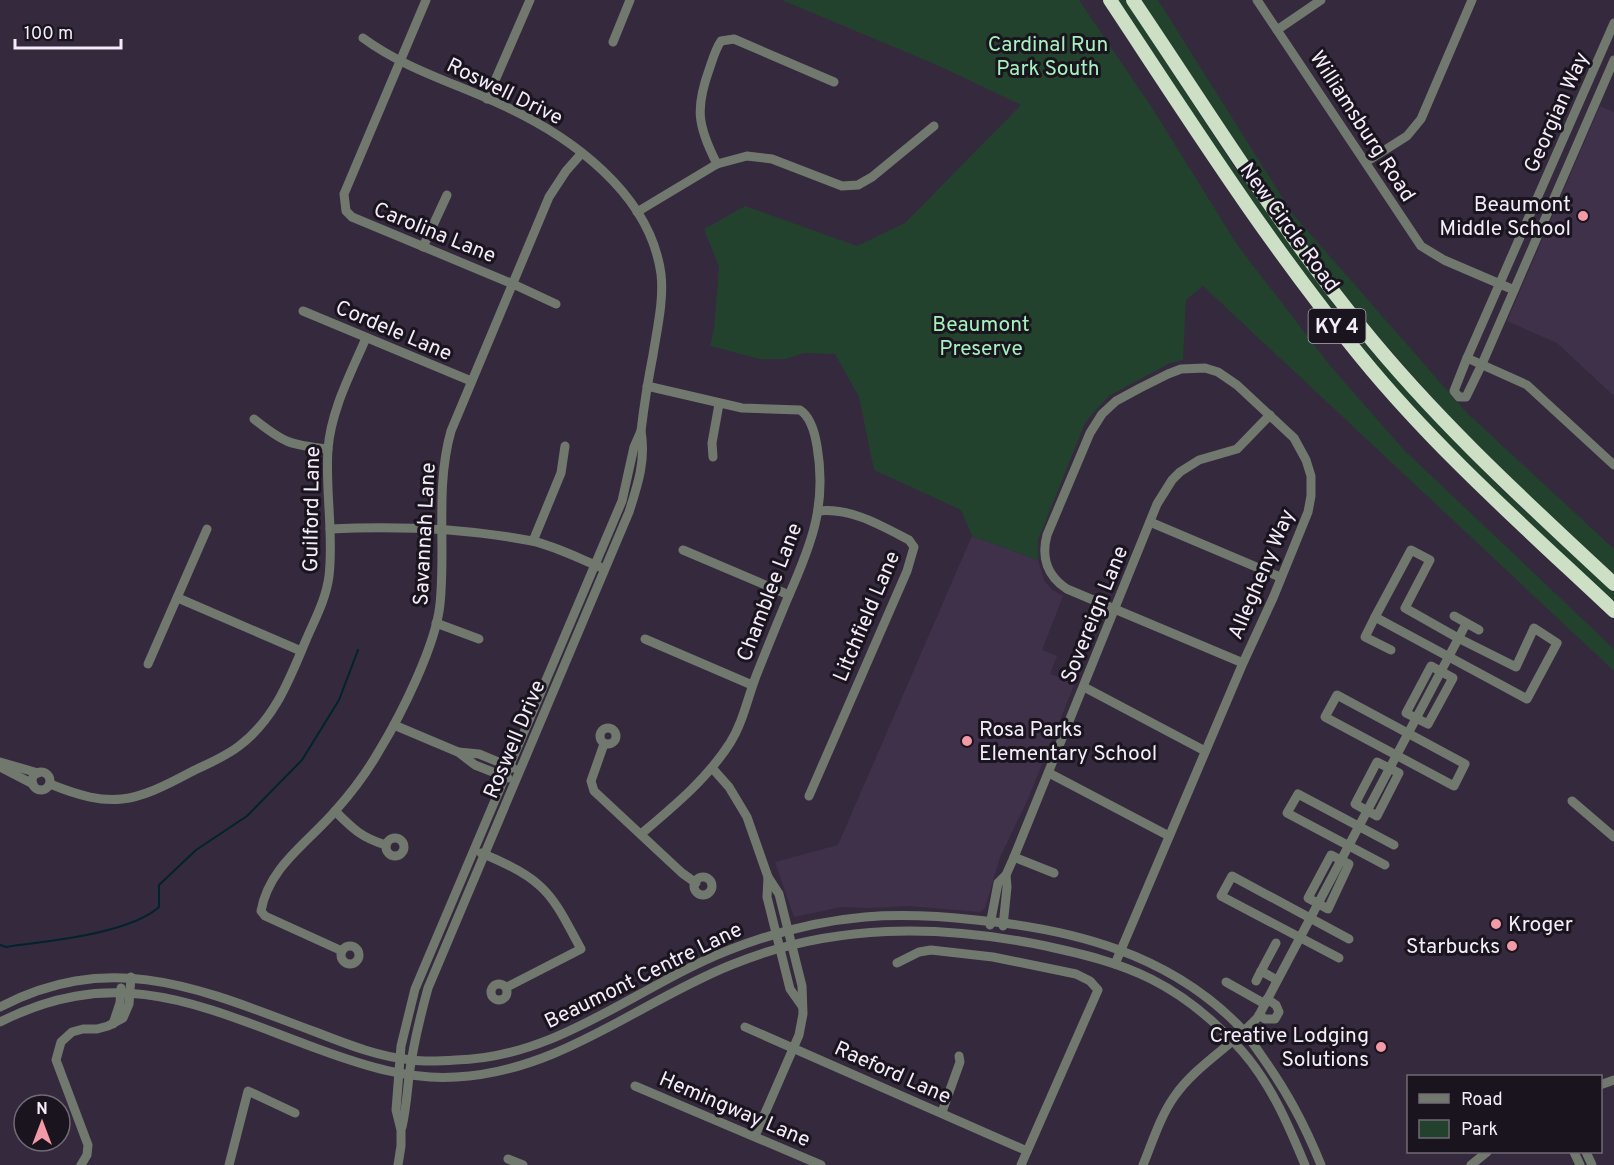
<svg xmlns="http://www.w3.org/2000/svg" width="1614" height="1165" viewBox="0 0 1614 1165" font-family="Overpass,sans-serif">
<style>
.built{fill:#40314b}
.green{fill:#22422d}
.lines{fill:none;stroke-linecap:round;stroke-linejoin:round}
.stream{stroke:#00242d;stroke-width:2}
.minor{stroke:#71796e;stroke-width:9}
.highway{stroke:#cde0c6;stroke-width:14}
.poi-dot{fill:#f39aa7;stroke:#1a141e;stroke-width:2}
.labels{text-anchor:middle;stroke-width:6;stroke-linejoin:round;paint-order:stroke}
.shield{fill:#1a141e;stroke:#b2abb7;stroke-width:1.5}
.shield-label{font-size:20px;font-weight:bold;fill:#f3ecf9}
.park-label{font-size:21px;fill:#a5f1bd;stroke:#1a141e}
.street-label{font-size:21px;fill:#f3ecf9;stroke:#1a141e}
.poi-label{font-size:21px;fill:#f3ecf9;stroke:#1a141e;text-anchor:end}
</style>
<rect width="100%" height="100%" fill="#35293e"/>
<g class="built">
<polygon points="1600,106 1614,112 1614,396 1557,343 1507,321"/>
<polygon points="972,536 1038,560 1044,580 1051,589 1063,596 1042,650 1057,656 1050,674 1075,683 1028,799 1000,857 985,908 980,912 908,906 870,908 841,907 794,917 775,862 838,845"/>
</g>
<g class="green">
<polygon points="782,0 1079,0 1154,111 1238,246 1332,368 1404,450 1614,649 1614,671 1203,286 1186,300 1183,360 1170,363 1109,396 1093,413 1085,423 1038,540 1038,560 972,536 961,510 874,470 859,397 835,354 804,353 786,359 760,359 710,346 714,329 719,267 704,229 745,206 857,246 905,223 1021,105 939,66"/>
<path d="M1115 0H1125L1237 171 1348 325 1426 412 1507 494 1614 593V605C1520 517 1424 429 1343 329 1260 225 1189 111 1115 0Z"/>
<path d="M1141 0H1158L1292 213 1467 413 1614 549V575C1526 495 1439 411 1364 319 1282 218 1213 108 1141 0Z"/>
</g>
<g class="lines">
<path class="stream" d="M0 945 6 947C47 941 129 934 159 907V885L196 850 247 816 302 760 339 700 358 650"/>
<g class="minor">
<polyline points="426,0 344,194 346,211 352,217 513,284 556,304"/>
<polyline points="1257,0 1421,246 1444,260 1514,290"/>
<polyline points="1614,23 1467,358 1454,391 1459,397 1466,397 1482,364 1614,60"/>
<polyline points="1277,30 1321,0"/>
<path d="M363 38C405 69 455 83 502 105 570 136 650 193 661 274 664 300 657 329 653 355 648 380 644 406 641 431L634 447 622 501 426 963 415 989 401 1046 396 1110 401 1130V1146L398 1165"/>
<polyline points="613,42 630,0"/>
<polyline points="487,99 530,0"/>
<polyline points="1366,162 1407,136 1421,119 1472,0"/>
<path d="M717 164C697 125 695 108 710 67 713 58 716 48 721 41L734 39 834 82"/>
<polyline points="637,212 717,164 747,156 772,159 842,186 858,185 872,177 934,126"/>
<polyline points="423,247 447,195"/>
<polyline points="303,311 471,381"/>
<polyline points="1467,358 1527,385 1614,465"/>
<path d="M254 419C284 443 290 445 328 449"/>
<polyline points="713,457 712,443 719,404"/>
<polyline points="1150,522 1280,577"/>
<path d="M330 529C398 526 465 528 532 541 555 546 578 558 600 567"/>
<polyline points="533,541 561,473 565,446"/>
<polyline points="683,550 789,595"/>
<polygon points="1411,550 1430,560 1405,608 1458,638 1516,667 1534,628 1557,643 1527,699 1375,617"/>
<polyline points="178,598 301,651"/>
<polyline points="1454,616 1479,630"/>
<polyline points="1375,617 1365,637 1391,650"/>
<polyline points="436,623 479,639"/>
<polyline points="645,639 752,685"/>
<polyline points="148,664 207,529"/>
<polygon points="1431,666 1453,678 1428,724 1406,713"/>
<polyline points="1084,687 1205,751"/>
<polygon points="1337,695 1465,764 1454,786 1325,717"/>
<polyline points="394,725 458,752 475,765 508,778"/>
<circle cx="608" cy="736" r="8"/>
<polyline points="604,744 591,781 594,791 682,873 696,883"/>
<polyline points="458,752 479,754 513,768"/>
<polyline points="0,762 38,773"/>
<polygon points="1377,762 1399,773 1377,816 1355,804"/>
<polyline points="0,767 33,784"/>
<polyline points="713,769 729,787 747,817 768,877 779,894 802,986 803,1014 799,1035 755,1136"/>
<circle cx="41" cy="781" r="9"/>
<polyline points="1049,773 1169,836"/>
<path d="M50 784C112 809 133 803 191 772 207 764 225 757 239 746 275 719 289 680 306 640 315 619 326 599 329 576 334 534 325 491 328 449 331 410 351 373 366 338"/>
<path d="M809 796 907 571 914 547 909 540C882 526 850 507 818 511"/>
<polyline points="1572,801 1614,837"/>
<path d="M335 811C353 829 362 838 386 845"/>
<path d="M641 834C674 806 707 779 730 743 744 721 748 695 758 671 768 646 778 621 789 595 812 543 827 504 817 446 815 434 811 417 800 410L742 408 647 386"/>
<circle cx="395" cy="847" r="9"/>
<path d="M481 853C501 861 524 871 540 886 558 902 569 928 581 949L507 987"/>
<polygon points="1331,855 1349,864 1328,909 1308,898"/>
<polyline points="1014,857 1054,873"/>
<polyline points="1385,865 1287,813 1298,794 1394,845"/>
<polyline points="768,877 767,897 790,989 802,1006"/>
<circle cx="703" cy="886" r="9"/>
<polyline points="990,925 998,883 1006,875 1014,857 1157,504 1172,480 1180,472 1199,460 1237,449 1270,415"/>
<polyline points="1003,926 1007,887 1006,875"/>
<circle cx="350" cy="955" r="9"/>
<path d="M342 951 265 916 261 911C269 866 309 842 336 810 352 792 367 772 379 751 401 715 436 645 440 604 446 547 435 487 451 431L549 197 566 171 581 154"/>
<polyline points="1339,958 1221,896 1232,876 1349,939"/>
<polyline points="897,963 919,952 931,950 993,957 1076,974 1090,981 1098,990 1021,1165"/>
<path d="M1115 964 1243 663 1273 598 1308 512 1311 496V476L1306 460 1294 438 1237 385 1218 372 1205 368 1181 369 1168 374 1140 388 1116 401 1102 414 1090 433 1047 535C1041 557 1047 576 1067 589L1243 663"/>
<polyline points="1261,971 1276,943"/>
<polyline points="1256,981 1261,971 1277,980"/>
<polyline points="1226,982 1265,1004"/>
<circle cx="499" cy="992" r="8"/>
<path d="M0 1007C113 948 203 990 313 1031 344 1043 378 1057 412 1060 426 1062 442 1061 456 1060 558 1058 637 986 729 950 772 933 819 921 865 917 902 914 939 916 976 920 1073 929 1168 954 1238 1025 1247 1034 1254 1045 1261 1055 1287 1092 1304 1123 1321 1165"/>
<polyline points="1259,1015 1265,1019 1275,1019 1279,1012 1276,1005 1267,999"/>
<path d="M0 1022C121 961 206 1008 321 1050 365 1066 409 1080 456 1077 559 1072 639 1002 731 965 833 923 939 924 1046 946 1082 954 1117 962 1151 979 1185 996 1216 1022 1242 1051 1271 1084 1288 1124 1305 1165"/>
<polyline points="113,1024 120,1003 121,988"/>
<polyline points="745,1027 1027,1151"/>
<polyline points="1600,1085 1614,1080"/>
<polyline points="635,1086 821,1165"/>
<polyline points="942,1112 960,1062 959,1056"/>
<path d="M402 1127C406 1110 407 1094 409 1076 413 1046 420 1017 428 988L629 512C638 484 646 460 641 431"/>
<polyline points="1574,1152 1580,1165"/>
<polyline points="1586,1152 1592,1165"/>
<polyline points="508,1159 523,1165"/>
<polyline points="81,1165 87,1155 88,1145 56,1060 61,1042 72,1032 83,1029 97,1029 108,1026 123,1018 129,1004 131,977"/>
<polyline points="229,1165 248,1091 295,1113"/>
<path d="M1143 1165C1152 1143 1160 1117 1174 1097 1196 1065 1232 1046 1258 1017L1466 624"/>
<polyline points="1471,1165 1487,1152"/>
</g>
<g class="highway">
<path d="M1110 0C1190 121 1268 244 1361 357 1436 449 1527 529 1614 611"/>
<path d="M1133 0C1208 111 1278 225 1362 328 1438 422 1526 502 1614 584"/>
</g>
</g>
<g class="poi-dot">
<circle cx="1583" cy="216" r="6"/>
<circle cx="967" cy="741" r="6"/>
<circle cx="1496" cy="924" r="6"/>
<circle cx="1512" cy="946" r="6"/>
<circle cx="1381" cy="1047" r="6"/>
</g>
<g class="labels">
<rect class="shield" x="1308.5" y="309" width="57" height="34" rx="4.5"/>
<g class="shield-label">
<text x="1337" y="333">KY 4</text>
</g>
<g class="park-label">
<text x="1048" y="51">Cardinal Run<tspan x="1048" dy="24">Park South</tspan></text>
<text x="981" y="331">Beaumont<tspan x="981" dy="24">Preserve</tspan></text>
</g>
<g class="street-label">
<text transform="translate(505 91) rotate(26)" y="7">Roswell Drive</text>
<text transform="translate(1556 112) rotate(-66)" y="7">Georgian Way</text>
<text transform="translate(1363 126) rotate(57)" y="7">Williamsburg Road</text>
<text transform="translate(1290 227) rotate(54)" y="7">New Circle Road</text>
<text transform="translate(435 232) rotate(22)" y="7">Carolina Lane</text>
<text transform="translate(394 330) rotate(23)" y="7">Cordele Lane</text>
<text transform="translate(311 509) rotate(-89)" y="7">Guilford Lane</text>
<text transform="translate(424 534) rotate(-87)" y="7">Savannah Lane</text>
<text transform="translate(1261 574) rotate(-67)" y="7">Allegheny Way</text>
<text transform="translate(769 592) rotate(-69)" y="7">Chamblee Lane</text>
<text transform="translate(1094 614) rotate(-68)" y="7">Sovereign Lane</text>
<text transform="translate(866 616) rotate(-67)" y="7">Litchfield Lane</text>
<text transform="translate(514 739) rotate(-67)" y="7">Roswell Drive</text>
<text transform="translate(643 975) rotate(-26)" y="7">Beaumont Centre Lane</text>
<text transform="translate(893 1072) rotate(24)" y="7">Raeford Lane</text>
<text transform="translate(735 1109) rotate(23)" y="7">Hemingway Lane</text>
</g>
<g class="poi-label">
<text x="1571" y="211">Beaumont<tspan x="1571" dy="24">Middle School</tspan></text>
<text x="979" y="736" text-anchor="start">Rosa Parks<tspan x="979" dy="24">Elementary School</tspan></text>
<text x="1508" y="931" text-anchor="start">Kroger</text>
<text x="1500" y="953">Starbucks</text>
<text x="1369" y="1042">Creative Lodging<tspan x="1369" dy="24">Solutions</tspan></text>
</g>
</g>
<rect x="1407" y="1075" width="195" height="78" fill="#1a141e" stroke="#716a76" stroke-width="1.5"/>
<rect x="1419" y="1094" width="30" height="9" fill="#71796e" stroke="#716a76" stroke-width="1.5"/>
<text x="1461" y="1105" font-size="18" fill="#f3ecf9">Road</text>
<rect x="1419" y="1120" width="30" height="18" fill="#22422d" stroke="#716a76" stroke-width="1.5"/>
<text x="1461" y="1135" font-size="18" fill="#f3ecf9">Park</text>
<g transform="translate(42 1123)"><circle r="28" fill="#1a141e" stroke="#716a76" stroke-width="1.5"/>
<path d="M0-4.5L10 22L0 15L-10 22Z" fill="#f39aa7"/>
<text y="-9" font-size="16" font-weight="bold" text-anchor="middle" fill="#f3ecf9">N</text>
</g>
<path d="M15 39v9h106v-9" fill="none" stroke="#f3ecf9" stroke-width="3"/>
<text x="24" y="39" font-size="18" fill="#f3ecf9" stroke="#1a141e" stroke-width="4.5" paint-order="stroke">100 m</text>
</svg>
